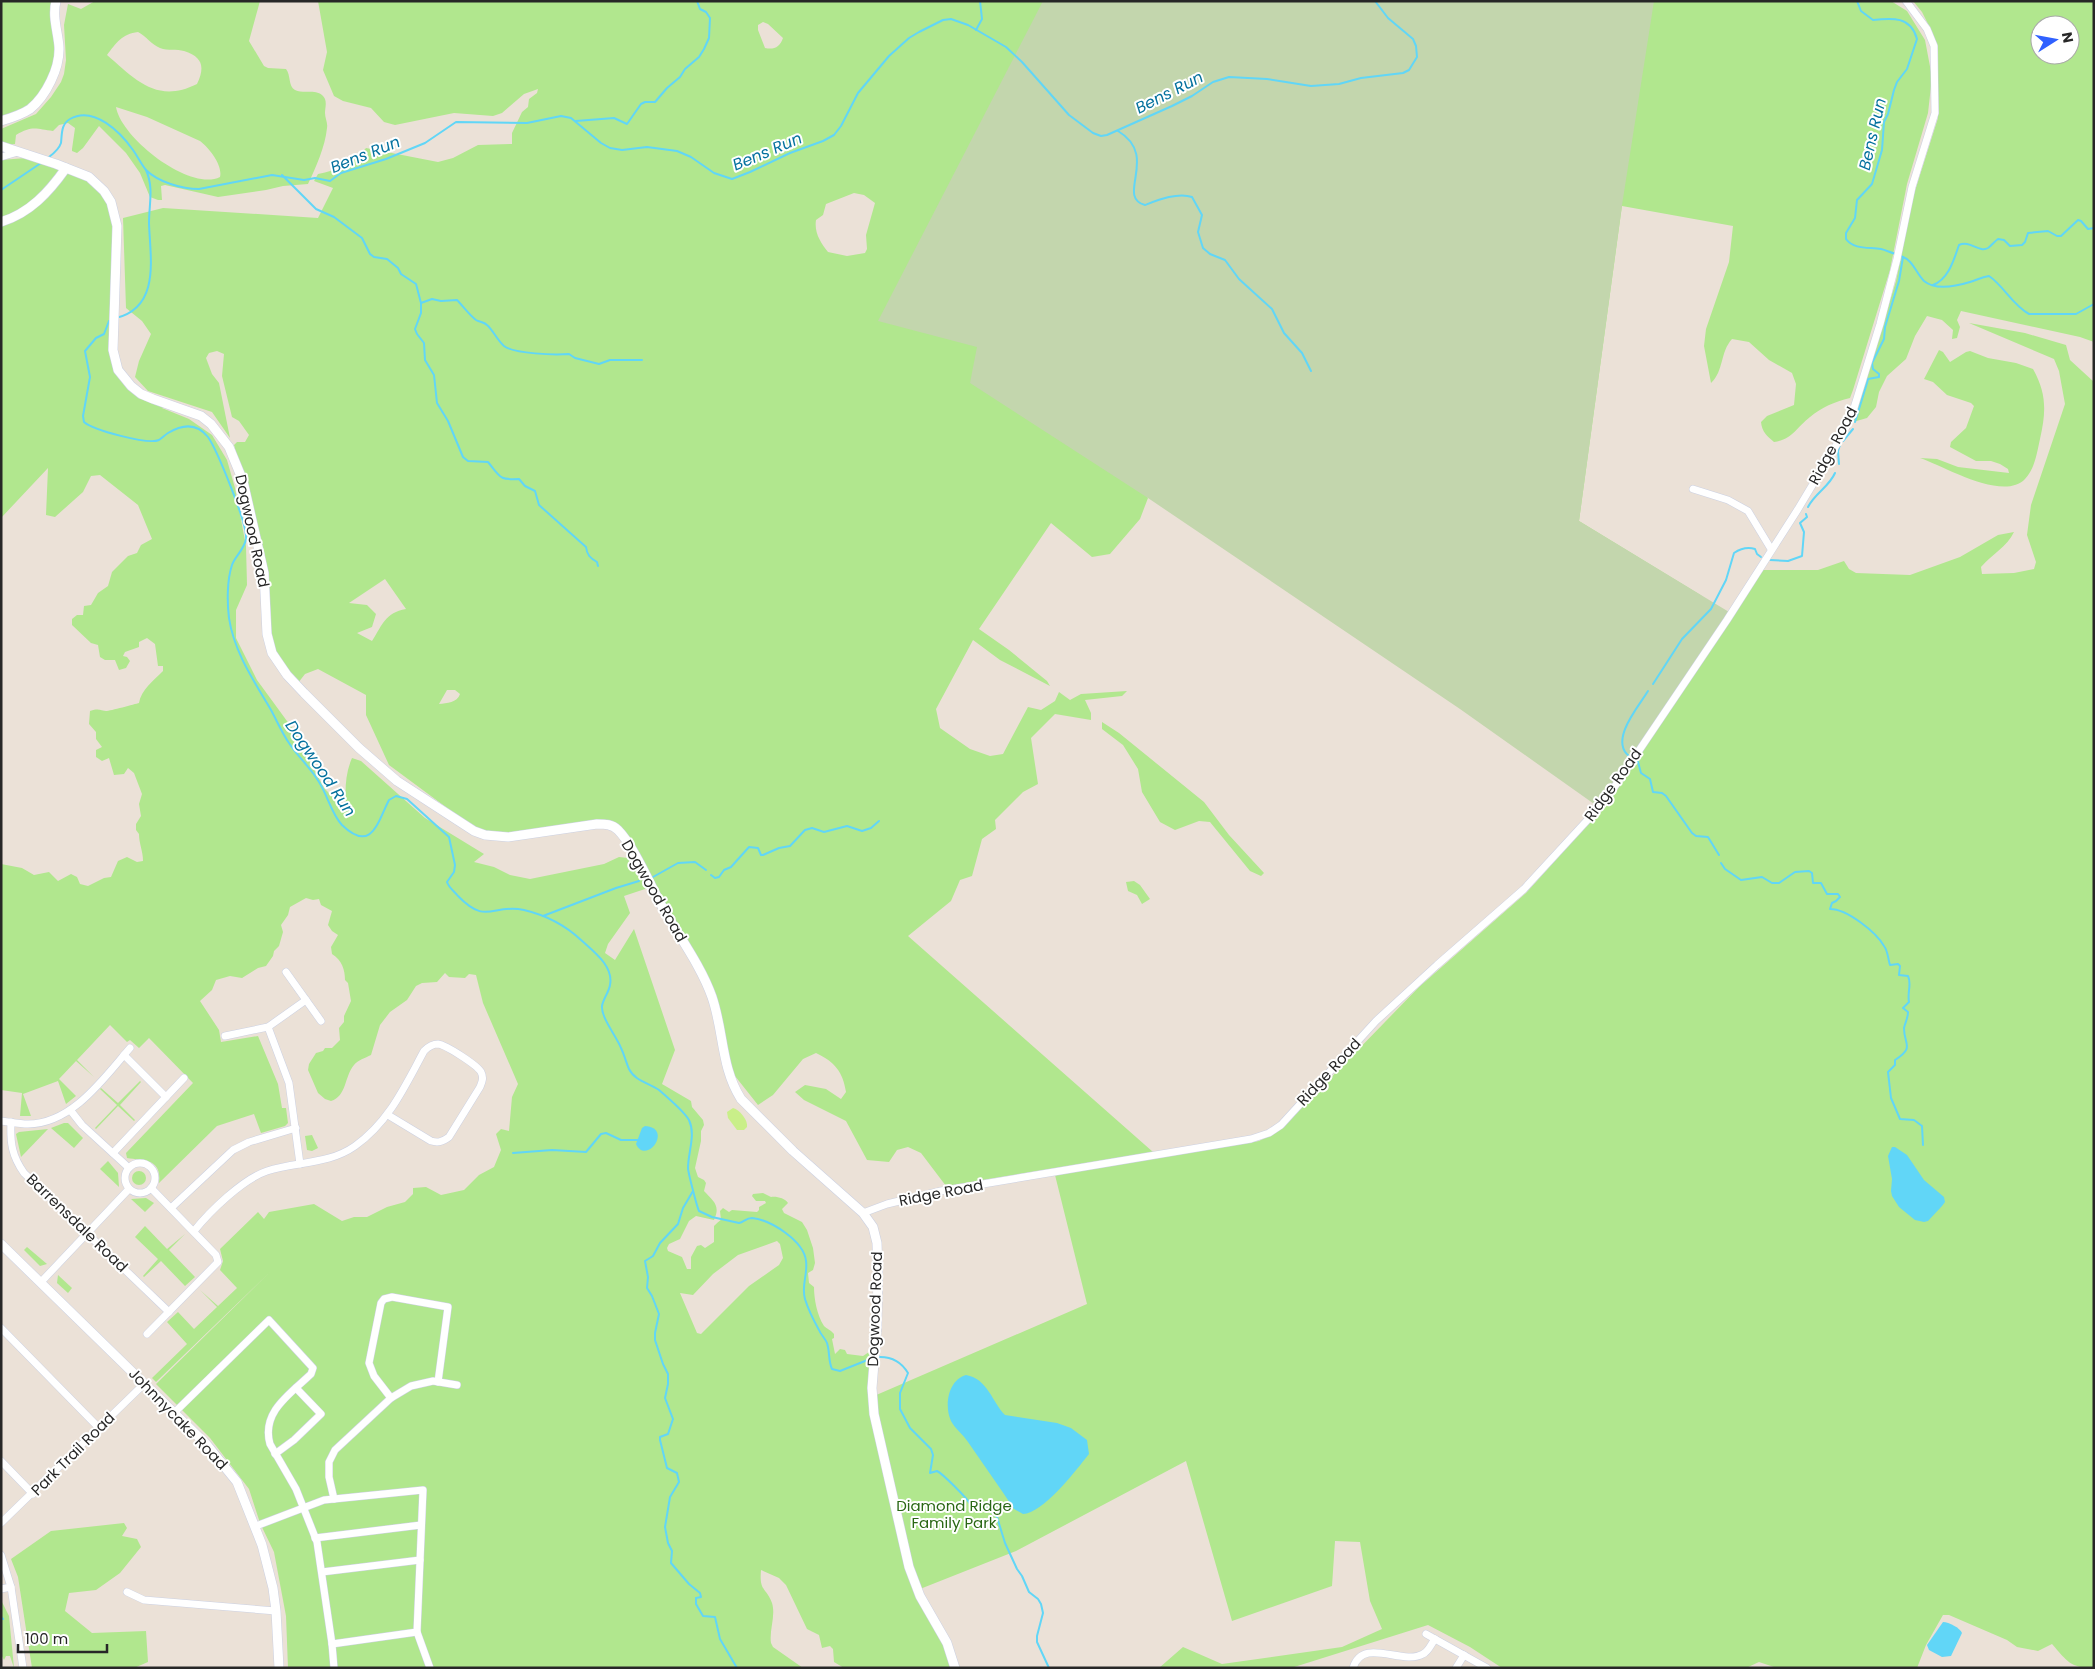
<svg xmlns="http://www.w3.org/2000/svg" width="2095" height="1669" viewBox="0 0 2095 1669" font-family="Poppins,sans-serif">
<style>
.green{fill:#b1e78e;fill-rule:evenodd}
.cemetery{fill:#c3d6ad}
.pitch{fill:#c9ef89}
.water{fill:#61d6f7}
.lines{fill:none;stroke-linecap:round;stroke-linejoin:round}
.stream{stroke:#61d6f7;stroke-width:2}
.minor-casing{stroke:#ccd1e2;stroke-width:8}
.tertiary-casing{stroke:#ccd1e2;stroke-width:10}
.minor{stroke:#fff;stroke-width:7}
.tertiary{stroke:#fff;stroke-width:9}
.labels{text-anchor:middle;stroke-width:4;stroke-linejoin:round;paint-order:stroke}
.street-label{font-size:15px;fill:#272727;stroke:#fff}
.park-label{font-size:15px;fill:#296714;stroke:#fff}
.water-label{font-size:16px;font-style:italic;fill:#04719e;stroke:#fff}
</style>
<rect width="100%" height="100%" fill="#ebe1d7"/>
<g class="green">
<polygon points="1,1 53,1 56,50 53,66 42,90 28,106 1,118"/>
<path d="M95 1H260L249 41 264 66 268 68 286 69C291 75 288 86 295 90 303 94 315 89 322 95 328 100 325 107 325 113 325 118 328 123 327 128 325 147 316 167 308 184L283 186 266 190 218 197 165 185 161 186 162 200H158L150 197 140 173 126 153 99 126 83 148 77 153 72 151V149L75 128 68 123 59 125 53 131C37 129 32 125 16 135L15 144 7 145 1 143V129L36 114 51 97 61 82 64 74 66 60 64 25 68 4 81 9ZM138 32C146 36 152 45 160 48 168 51 177 49 184 51 203 57 205 67 197 84 157 104 136 80 107 55 116 43 122 34 138 32ZM116 107 147 117 200 141C209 148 223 165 220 177 190 192 121 138 116 107Z"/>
<path d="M318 1H1891L1907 11 1925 40 1932 77 1928 113 1907 184 1890 270 1853 390 1850 398C1834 402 1822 407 1810 417 1796 428 1793 439 1774 442 1767 436 1762 432 1761 422L1767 416 1794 405 1796 384 1792 373 1769 360 1749 342 1732 339C1720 352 1724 371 1711 383L1704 346 1706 329 1729 262 1733 226 1622 206 1579 521 1702 596 1141 488 1148 498 1140 519 1110 554 1092 557 1051 523 979 629 1009 650 1047 681 1050 686 1000 660 973 640 936 709 940 728 970 749 990 756 1003 754 1028 707 1041 710 1055 701 1059 692 1070 700 1081 694 1127 691 1122 696 1085 700 1091 713V720L1055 714 1031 738 1038 784 1023 792 995 820 996 829 982 839 972 876 960 880 951 901 908 936 1153 1152 946 1186 921 1153 908 1147 897 1150 889 1162 867 1160 846 1121 804 1100 795 1092 805 1085 826 1089 841 1099 846 1092C843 1072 835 1062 816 1053L803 1059 773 1095 758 1105 735 1076 733 1079 716 994 698 960 620 826 609 820 519 833 496 834 484 832 462 819 389 765 366 715V695L318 669 305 674 298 683 275 652 270 632 269 586 261 544 234 445 237 442H245L249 435 239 421 232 417 222 376 224 354 217 351 209 353 206 358 212 374 219 383 230 438 212 412 148 391 135 377 139 361 151 334 142 321 126 308 123 218 163 208 318 218 333 188 314 181 318 174C337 170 354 164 366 148L438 162 453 158 478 145 512 144V133L522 112 528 107 529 99 537 93 538 89 524 94 502 113 493 116 454 113 395 125 384 122 371 108 343 101 334 96 323 70 327 52ZM763 22 768 24 783 38C780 47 774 50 765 48L758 30V25ZM854 193 864 195 875 203 866 235 867 249 865 253 847 256 828 252C821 243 814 233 816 220L823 215 826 204ZM385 579 406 609C385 613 383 624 372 641L357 633 372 627 376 614 367 605 349 603ZM447 690H455L460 694C457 703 447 703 439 704Z"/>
<path d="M1913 1H2094V342L2080 337 1961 311 1957 320 1960 327 1957 338 1952 339 1953 330 1942 320 1927 316 1915 336 1906 359 1887 376 1879 392 1876 407 1867 418 1853 422 1896 281 1913 197 1938 118V73L1933 34 1922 12ZM2040 25H2070V55H2040Z"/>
<path d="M26 158C54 167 94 173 108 203 111 210 112 219 114 226V371L165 406 162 408 189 419 212 435 227 460 235 488 246 546 247 585 236 610V638L257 680 295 732 324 788 339 803 346 807C345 790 345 774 352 758L361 761 425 818 484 854 474 862 494 867 510 875 530 879 604 864 619 857 628 858 641 874 648 888 624 896 630 913 608 944 605 953 615 960 634 929 675 1050 662 1084 691 1101 692 1107 703 1120 704 1125 701 1131V1141L695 1168 698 1177 704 1180 706 1183 704 1191C713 1201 721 1205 714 1220L696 1216 689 1221 680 1239 669 1244 667 1248 668 1251 682 1257 687 1269H691V1257L697 1246 701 1245 705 1248 714 1242V1226C723 1217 721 1223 720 1211L723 1208 729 1212 732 1210 757 1212 759 1210V1207L766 1203 765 1201H756L752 1196 753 1194 763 1193 771 1197C776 1196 785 1198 788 1203L782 1209 784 1213 802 1222 807 1230 813 1248 815 1263 813 1270 808 1273 809 1283 814 1287C814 1299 817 1315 824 1326 827 1329 831 1330 834 1334V1338L832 1339 835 1354 840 1349 845 1350 847 1354 863 1356 872 1350 869 1390 901 1549 953 1668H844L834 1662 833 1649 830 1646 822 1648 819 1635 807 1629 786 1585 779 1578 761 1570C759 1592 766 1587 772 1603 776 1616 769 1630 771 1643L773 1647 803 1668H288L286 1616 274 1552 260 1523 249 1489 210 1438 156 1384 272 1270 156 1382 152 1378 187 1344 167 1322 178 1312 194 1329 217 1307 200 1290 218 1306 237 1288 220 1270 223 1261 220 1249 258 1212 264 1219 269 1212 314 1204 342 1221 354 1217H367L387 1207 405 1202 413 1194V1188L426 1187 441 1195 464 1190 479 1175 494 1167 501 1150 496 1134 501 1129 509 1131 512 1097 518 1084 483 1003 476 975 469 974 465 978 449 977 445 973 437 982 422 983 416 986 407 1000 390 1012 380 1025 371 1055C365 1058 358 1060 354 1065 344 1077 347 1096 331 1101L325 1099 318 1093 308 1070 309 1064 316 1053 323 1051 325 1048H332L340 1040 339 1028 344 1022V1016L351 1001 348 983 345 980C345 970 342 960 332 954L331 947 338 935 332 931 328 925 332 911 321 905 319 899 313 900 306 898 290 907 288 915 281 925 283 932 279 946 274 951 273 956 266 966 258 968 242 978 230 976 216 980 212 990 200 1001 219 1030 221 1042 258 1036 278 1084 282 1108H286L288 1123 285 1126 261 1133 254 1114 217 1126 159 1183C162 1158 144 1161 127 1158L126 1153 193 1083 149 1038 139 1048 130 1040 127 1042 110 1025 77 1060 94 1077 76 1061 59 1079 76 1096 66 1104 58 1081 23 1094 31 1116H20L22 1093 1 1090V864L22 868 34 875 49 872 58 881 71 874 77 877 80 884 88 886 104 878 111 877 118 861 127 857 137 862 143 861C143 851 139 844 139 834L136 830V824L141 816 139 804 142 794 134 773 128 768 124 774 114 775 109 758 102 761 96 757V750L102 747 96 739V732L89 724 90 711C99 708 98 710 106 711 110 711 135 704 139 703 141 690 154 680 163 671V666H158L155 644 147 638 139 642V647L125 652 123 656 127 657 130 661 126 668 119 670 115 660H105L100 657 98 645 91 643 72 625V619L77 615H83L84 606 91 605 98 593 108 586 112 572 128 556 137 553 141 545 152 539 138 505 100 475 91 476 83 492 55 517 46 515 48 468 1 518V160ZM777 1241 780 1244 783 1258 779 1265 749 1286 701 1334 697 1333 680 1293 693 1295 713 1274 738 1255Z"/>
<path d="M1969 323 2025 333 2066 345 2070 360 2094 382V1668C2070 1668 2067 1661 2052 1644L2038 1651 2017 1647 2007 1640 1949 1615H1943L1926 1645 1917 1668H1777L1759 1662 1746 1668H1502L1470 1647 1428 1625 1291 1668H1159L1183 1647 1222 1664 1342 1647 1382 1629 1370 1601 1360 1542 1335 1541 1332 1586 1232 1621 1186 1461 1016 1551 920 1589 912 1568 874 1396 1087 1304 1055 1175 1259 1141 1281 1129 1419 987 1526 893 1599 812 1763 570H1818L1844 561 1849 569 1856 573 1910 575 1960 557 1998 535 2014 532C2007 547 1992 554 1981 567L1982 574 2014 573 2034 569 2036 562 2027 535 2031 505 2065 404 2059 371 2054 359Z"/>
<path d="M1939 350 1943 352 1950 362 1966 352 1970 351 1988 358 2016 363 2033 369C2047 394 2046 412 2040 439 2037 452 2035 469 2025 479 2003 502 1944 466 1920 458L1937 459 1958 467 2009 473 2008 469 2000 464 1991 461H1976L1950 447 1951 442 1966 428 1974 406 1971 403 1947 395 1933 382 1924 379Z"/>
<polygon points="1102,722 1119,733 1204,802 1229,835 1264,873 1261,876 1250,871 1210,822 1199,821 1175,830 1160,822 1142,792 1138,769 1123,745 1102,729"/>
<polygon points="1134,881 1140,885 1150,899 1142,904 1137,895 1128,891 1126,882"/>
<polygon points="140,1081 141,1082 120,1105 135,1120 134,1121 118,1106 96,1129 95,1128 117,1105 100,1089 101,1088 118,1103"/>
<polygon points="64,1123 68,1123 83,1138 74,1148 51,1128"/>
<polygon points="48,1129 21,1157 16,1134 19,1132"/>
<polygon points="312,1135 318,1148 312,1151 307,1150 305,1136"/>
<polygon points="108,1161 118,1173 119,1187 100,1169"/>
<circle cx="139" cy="1178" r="7"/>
<polygon points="146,1198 154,1203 145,1212 131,1199"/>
<polygon points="145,1226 167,1249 185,1234 169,1250 195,1277 185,1286 161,1261 144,1277 143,1276 158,1259 135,1237"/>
<polygon points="27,1247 47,1264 40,1266 24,1250"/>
<polygon points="58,1275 72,1288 68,1293 57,1283"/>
<polygon points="124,1523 127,1528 122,1536 137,1539 141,1547 120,1573 96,1590 69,1593 65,1611 92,1633 146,1631 148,1662 134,1668 32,1668 18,1577 11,1559 51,1531"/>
<polygon points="1,1600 9,1616 14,1668 10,1656 6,1656 4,1660 1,1654"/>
</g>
<polygon class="cemetery" points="1043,1 1654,1 1622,205 1579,521 1729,612 1597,806 1460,709 1148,498 970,383 977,347 878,321"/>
<path class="pitch" d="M733 1108C740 1110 748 1120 747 1127L744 1130H737L728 1118 727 1112Z"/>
<g class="water">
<path d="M645 1126C674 1128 646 1166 636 1144L642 1128Z"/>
<polygon points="1892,1147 1895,1147 1907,1155 1924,1180 1944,1197 1945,1202 1942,1206 1928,1221 1924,1222 1915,1220 1899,1207 1892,1196 1891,1191 1892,1179 1888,1156"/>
<path d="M966 1375C988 1379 992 1402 1005 1415L1057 1423 1071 1428 1087 1440 1089 1454 1085 1459C1073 1474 1043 1513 1023 1514L1014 1509C999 1486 983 1464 968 1442 963 1434 955 1429 951 1421 944 1406 948 1380 966 1375Z"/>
<path d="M1943 1622C1949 1622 1960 1628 1962 1633L1951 1656 1942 1657 1929 1650 1927 1645Z"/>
</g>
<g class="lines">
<g class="stream">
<path d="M1857 1 1861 11 1873 20C1892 18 1911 16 1917 39L1907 69 1897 82 1894 90 1888 114 1884 122 1882 150 1872 184 1857 200 1855 218 1846 233V239C1854 250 1869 247 1881 249 1886 250 1891 253 1896 254"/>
<polyline points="976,30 982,19 980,1"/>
<polyline points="576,121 614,118 627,124 641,104 645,102 655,102 667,88 680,77 685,69 699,57 704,49 709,38 710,18 706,12 700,9 697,1"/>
<path d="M1118 131C1160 156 1115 197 1145 205 1158 200 1178 192 1192 197L1202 215 1198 232 1203 248 1210 254 1225 260 1239 279 1272 309 1284 333 1302 353 1311 371"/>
<path d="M49 157C53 154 59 149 61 143 62 134 61 124 70 119 94 105 121 133 133 150 138 157 141 164 146 170 158 182 182 189 199 189L272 175 304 180 315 178 330 181 341 173 386 159 425 143 456 122 527 123 561 116 571 118 601 143 610 148 622 150 647 147 677 151 691 157 714 173 732 179 750 172 790 153 823 141 834 135 841 126 858 93 889 56 909 38 919 32 943 20 951 19 968 25 1006 47 1022 62 1069 115 1093 133 1101 136 1107 135 1172 106 1192 96 1213 82 1229 77 1267 79 1311 86 1339 84 1361 78 1403 73 1409 70 1417 57 1416 46 1413 39 1388 18 1375 1"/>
<path d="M282 175 316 209 334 217 362 238 370 254 374 257 387 259 398 268 401 274 416 284 421 303V313L415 329 417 334 424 343 425 360 434 375 437 403 448 421 463 457 468 461 488 462C501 478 499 480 519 479L525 486 535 491 539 505 586 547C587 555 590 558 597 562L598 566"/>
<polyline points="1,190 41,163"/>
<path d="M1901 256C1914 261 1915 272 1924 281 1936 291 1957 286 1970 282 1977 280 1981 277 1989 276 2004 286 2012 305 2029 314H2076L2094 304"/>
<path d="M1933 285C1949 279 1954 259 1959 245 1970 240 1979 253 1988 248 1991 246 1995 241 1998 239L2004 240 2010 246 2022 245 2025 242 2028 233 2048 231 2057 236H2061L2078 220 2081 221 2088 229 2094 228"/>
<path d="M421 303 432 299 441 301 457 300C463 306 469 315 476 320 479 322 484 322 487 325 493 330 497 340 504 346 514 354 555 355 569 354L575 358 599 364 610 360H642"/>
<path d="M116 318C161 307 150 257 149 223 149 204 154 188 146 170"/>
<path d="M112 319 109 321 104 334 96 338 85 351 90 377 83 416 84 422C93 430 148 445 159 440 162 438 165 435 168 433 183 424 197 423 208 437 217 450 248 525 246 539 244 550 235 556 232 565 227 580 227 602 229 618 234 652 254 681 271 710 277 721 282 733 289 743 298 757 311 768 319 782 328 796 331 813 342 825 372 854 378 821 389 800L396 796 407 799 449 837 455 865 454 872 447 882C449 888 454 891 458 896 487 926 492 903 524 910 545 915 565 925 581 940 593 951 614 966 610 985 609 992 603 999 602 1006 601 1018 617 1037 621 1048 624 1054 626 1062 629 1069 635 1081 649 1083 659 1090 666 1096 685 1113 689 1120 696 1135 688 1152 688 1168 688 1172 697 1207 699 1211L712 1217 739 1223C744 1222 746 1218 752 1218 771 1220 804 1241 806 1261 808 1274 801 1286 805 1299 808 1309 814 1321 819 1330 821 1335 825 1338 827 1343 830 1352 828 1360 832 1369L840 1371 870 1359"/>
<polyline points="1855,422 1867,383 1868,379 1879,377 1879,374 1873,369 1872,363 1884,339 1885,327 1899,281 1903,257"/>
<polyline points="1843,441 1853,429"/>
<polyline points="1839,464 1838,451 1840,445"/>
<path d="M1808 507C1815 493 1829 487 1835 473"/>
<polyline points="1770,560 1788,561 1802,556 1804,532 1800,523 1807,517 1806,514"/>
<path d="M1653 684 1682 639 1711 609 1726 580 1734 553C1740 549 1748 547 1755 549L1757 554 1761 557"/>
<path d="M1629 756C1609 740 1639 706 1648 691"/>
<polyline points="1636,760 1638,762 1641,773 1650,779 1653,792 1662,793 1666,796 1692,833 1696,836 1708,837 1719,855"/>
<path d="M1721 863 1725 869 1741 880 1762 877 1772 883H1779L1795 872 1809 871 1812 873 1813 883H1821L1827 894H1838L1840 897 1836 901 1832 903 1830 909C1847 909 1876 932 1884 946 1888 951 1888 959 1890 965L1898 964 1900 966 1899 975 1908 976C1912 984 1907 992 1909 1002L1903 1008 1908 1012C1908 1018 1905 1023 1904 1028 1904 1045 1915 1047 1895 1060V1065L1888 1072 1891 1098 1900 1119 1914 1120 1922 1126 1923 1145"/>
<polyline points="711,875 715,878 719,877 724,870 731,867 749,847 758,848 761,855 763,855 779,848 790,846 805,830 812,828 824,832 847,826 862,831 871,828 879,821"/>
<polyline points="653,877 678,863 695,862 706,870"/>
<polyline points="543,916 616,888 639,881"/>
<polyline points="513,1153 552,1150 586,1152 601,1134 606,1133 621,1140 639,1140"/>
<polyline points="693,1191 683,1208 678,1224 660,1243 653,1256 645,1261 648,1277 647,1288 652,1296 659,1314 655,1333 655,1340 663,1364 668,1374 668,1384 665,1398 673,1419 668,1434 660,1437 660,1440 667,1468 677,1473 679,1482 670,1497 665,1527 668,1543 672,1551 671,1563 689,1584 700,1593 701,1597 696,1598 696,1604 703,1616 715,1617 720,1639 737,1668"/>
<path d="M877 1357C891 1356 901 1361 908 1373L900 1393V1409L910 1428 931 1449 933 1455 930 1473 937 1471C943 1474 967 1498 971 1505L988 1509 997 1517 1005 1543 1017 1569 1022 1576 1029 1592 1038 1599 1041 1604 1043 1613 1037 1636V1642L1049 1668"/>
<polyline points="1,1617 3,1619"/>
</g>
<g class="minor-casing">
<g id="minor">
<polyline points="1,157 18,152"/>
<polyline points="1693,489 1728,500 1748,511 1771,549"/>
<polyline points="286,972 321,1021"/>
<polyline points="268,1027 289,1083 300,1164"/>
<polyline points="225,1036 268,1027 306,1000"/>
<polyline points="124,1055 166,1097"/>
<polyline points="71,1111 82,1125 129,1168"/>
<path d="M1 1121C10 1122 19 1124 28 1124 72 1124 104 1078 130 1048"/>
<path d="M11 1122C10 1143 12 1156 24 1173L169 1312"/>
<polyline points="113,1153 184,1078"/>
<circle cx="140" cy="1178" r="15"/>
<polyline points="171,1208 233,1150 249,1142 296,1128"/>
<polyline points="863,1213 887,1204 941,1191 1251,1139 1269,1133 1281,1125 1376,1021 1437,965 1524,889 1605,801 1727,620 1798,509 1843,434 1854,408 1880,324 1897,259 1912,187 1935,113 1934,46 1927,29 1906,1"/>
<path d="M194 1231C210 1211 243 1179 267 1171 297 1161 328 1165 355 1146 389 1122 405 1086 424 1051 428 1047 432 1044 438 1044 446 1045 477 1065 481 1072 484 1078 482 1082 480 1087L449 1137C442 1142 438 1143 431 1141L388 1115"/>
<polyline points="41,1282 129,1189"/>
<polyline points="1,1328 100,1429"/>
<polyline points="147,1334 218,1262 216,1255 151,1188"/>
<polyline points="391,1398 374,1376 369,1363 381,1303 384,1299 392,1297 448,1307 438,1382"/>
<path d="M174 1413 269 1320 313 1368 311 1374C290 1394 261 1412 270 1444L296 1489 317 1542 332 1644 417 1632 423 1490 324 1500 256 1526"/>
<polyline points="275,1454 294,1440 321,1414 296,1388"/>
<polyline points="1,1461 33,1494"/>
<polyline points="334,1499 329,1477 329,1462 335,1450 391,1398 411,1386 433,1381 457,1385"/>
<polyline points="1,1523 144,1384"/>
<polyline points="315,1538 421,1525"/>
<polyline points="1,1555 11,1587 23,1668"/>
<polyline points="322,1572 420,1560"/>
<polyline points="1,1589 11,1587"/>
<polyline points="127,1592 144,1600 276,1611"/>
<polyline points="417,1632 430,1668"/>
<polyline points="1426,1634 1487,1668"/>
<polyline points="332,1644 334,1668"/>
<path d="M1353 1668C1363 1636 1402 1666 1423 1654 1429 1651 1431 1644 1435 1639"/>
<polyline points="1456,1668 1464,1655"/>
</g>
</g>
<g class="tertiary-casing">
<g id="tertiary">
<path d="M1 121C11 118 21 115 30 109 46 96 60 68 59 47 58 32 52 17 56 1"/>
<path d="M1 146 56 164 89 177 104 191 111 202 117 226 113 350 118 370 131 386 141 394 153 399 201 416 211 424 229 447 243 481 264 573 267 634 272 653 287 675 304 693 359 748 397 781 474 831 485 835 508 837 597 824C605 824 612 824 618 830 634 846 652 889 664 910 680 938 701 966 712 997 724 1032 721 1068 741 1099L793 1151 863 1213 873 1227 877 1243 878 1273 877 1325 872 1388 874 1414 909 1567 920 1596 947 1643 955 1668"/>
<path d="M1 222C30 213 49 192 66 168"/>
<polyline points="1,1244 207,1445 237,1482 262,1545 273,1588 276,1611 279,1668"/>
</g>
</g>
<use href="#minor" class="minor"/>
<use href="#tertiary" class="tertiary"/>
</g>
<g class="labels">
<g class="street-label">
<text transform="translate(1833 446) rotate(-62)" y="5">Ridge Road</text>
<text transform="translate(252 531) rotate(78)" y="5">Dogwood Road</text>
<text transform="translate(1613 785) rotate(-54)" y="5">Ridge Road</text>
<text transform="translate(654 891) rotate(60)" y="5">Dogwood Road</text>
<text transform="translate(1329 1072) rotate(-47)" y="5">Ridge Road</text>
<text transform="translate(941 1193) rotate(-11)" y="5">Ridge Road</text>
<text transform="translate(77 1223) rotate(44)" y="5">Barrensdale Road</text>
<text transform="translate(875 1309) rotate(-88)" y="5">Dogwood Road</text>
<text transform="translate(178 1419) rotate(46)" y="5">Johnnycake Road</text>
<text transform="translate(73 1454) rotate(-45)" y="5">Park Trail Road</text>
</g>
<g class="park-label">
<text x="954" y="1511">Diamond Ridge<tspan x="954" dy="17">Family Park</tspan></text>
</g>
<g class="water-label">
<text transform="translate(1169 92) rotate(-27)" y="6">Bens Run</text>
<text transform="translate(1872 134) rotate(-77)" y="6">Bens Run</text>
<text transform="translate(767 151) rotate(-23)" y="6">Bens Run</text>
<text transform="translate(365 154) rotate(-22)" y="6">Bens Run</text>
<text transform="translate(321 768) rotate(56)" y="6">Dogwood Run</text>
</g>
</g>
<rect width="2095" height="1669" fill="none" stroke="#272727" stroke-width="5"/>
<g transform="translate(2055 40) rotate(79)"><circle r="24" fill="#ffffff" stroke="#a9a9a9"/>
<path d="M0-4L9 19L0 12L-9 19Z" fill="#3061ff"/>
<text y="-8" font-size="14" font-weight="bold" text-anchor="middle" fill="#272727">N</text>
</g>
<path d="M18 1644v8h89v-8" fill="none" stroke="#272727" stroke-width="2.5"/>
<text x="25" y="1644" font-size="15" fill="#272727" stroke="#ffffff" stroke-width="4" paint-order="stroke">100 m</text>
</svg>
